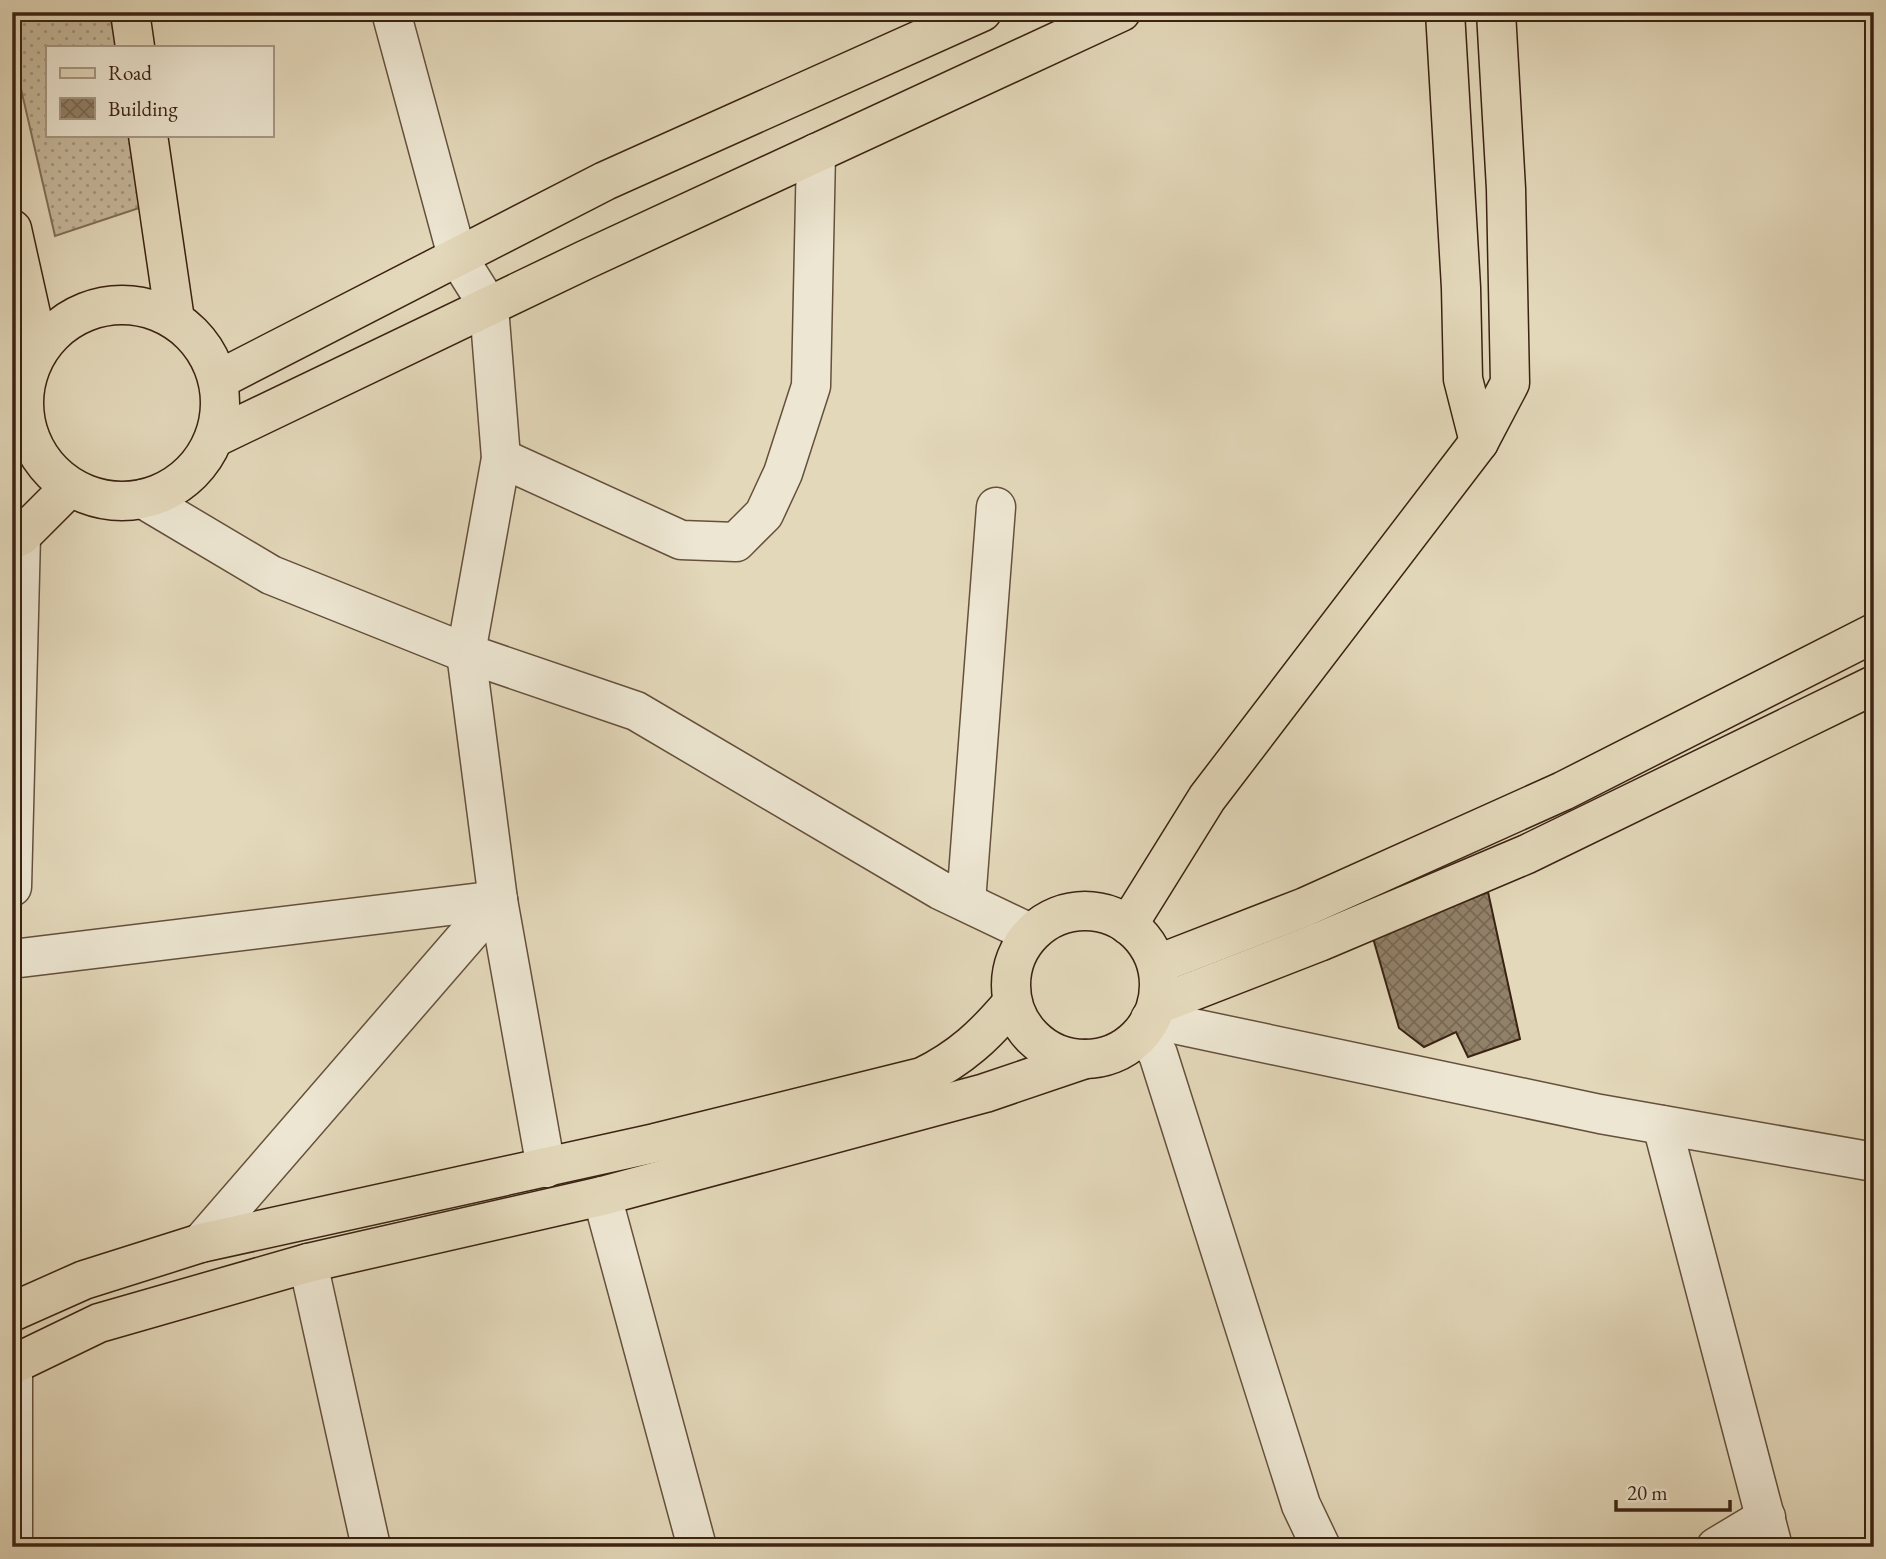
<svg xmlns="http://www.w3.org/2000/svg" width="1886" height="1559" viewBox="0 0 1886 1559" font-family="'EB Garamond',serif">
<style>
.grass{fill:url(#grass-dots);stroke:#806e58;stroke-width:2}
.building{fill:url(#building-cross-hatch);stroke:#3b2212;stroke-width:2}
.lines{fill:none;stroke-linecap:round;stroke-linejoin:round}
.minor-casing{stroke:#65503c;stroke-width:41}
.major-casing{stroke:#3b2212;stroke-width:41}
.minor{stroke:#ede6d2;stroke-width:38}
.major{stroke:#e3d8ba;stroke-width:38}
</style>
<defs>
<pattern id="grass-dots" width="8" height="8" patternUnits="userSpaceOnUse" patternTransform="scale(1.75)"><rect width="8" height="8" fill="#c6b99d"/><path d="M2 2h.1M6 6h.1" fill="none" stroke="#a2967f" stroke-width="1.8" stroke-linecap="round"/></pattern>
<pattern id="building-cross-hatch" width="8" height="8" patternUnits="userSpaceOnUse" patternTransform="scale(1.75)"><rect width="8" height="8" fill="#928169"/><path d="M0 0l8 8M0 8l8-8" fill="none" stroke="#786955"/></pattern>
</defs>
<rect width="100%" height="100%" fill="#e3d8ba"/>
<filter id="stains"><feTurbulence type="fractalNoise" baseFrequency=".00286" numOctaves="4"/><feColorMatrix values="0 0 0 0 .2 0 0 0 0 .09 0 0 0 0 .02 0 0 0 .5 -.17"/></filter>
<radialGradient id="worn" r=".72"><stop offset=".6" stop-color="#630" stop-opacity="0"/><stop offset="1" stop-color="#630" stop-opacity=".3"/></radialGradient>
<polygon class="grass" points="12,12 109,12 117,47 47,47 47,135 138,135 154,203 55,236 12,50"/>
<polygon class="building" points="1488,892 1520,1039 1468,1057 1456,1032 1424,1047 1399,1028 1373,938"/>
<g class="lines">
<g class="minor-casing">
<g id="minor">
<polyline points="391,12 457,256 489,307 501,458 466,653 498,900 546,1168"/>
<polyline points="501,458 681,540 736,542 764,514 783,473 811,386 816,153"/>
<polyline points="143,499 271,575 466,653 636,711 940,890 1030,933"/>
<polyline points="12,887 21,536"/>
<polyline points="966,902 996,507"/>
<polyline points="12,959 498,900"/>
<polyline points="1150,1019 1600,1114 1874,1162"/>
<polyline points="1143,1032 1158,1054 1301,1505 1321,1547"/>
<polyline points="1662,1125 1773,1547"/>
<polyline points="602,1196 697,1547"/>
<polyline points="201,1243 498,900"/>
<polyline points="308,1263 371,1547"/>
<polyline points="13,1547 13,1364"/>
<polyline points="1716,1547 1766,1517"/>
</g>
</g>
<g class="major-casing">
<g id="major">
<polyline points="130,12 135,47"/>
<polyline points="1445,12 1461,288 1463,379 1479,442"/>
<polyline points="148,135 175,320"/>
<polyline points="12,229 39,350"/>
<circle cx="122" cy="403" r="98"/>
<polyline points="218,380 605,181 982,12"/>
<polyline points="214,438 585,260 1121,12"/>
<polyline points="12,540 21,536 70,487"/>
<circle cx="1085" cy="985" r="74"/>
<polyline points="1128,925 1207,798 1479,442 1510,383 1506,189 1496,12"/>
<polyline points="1158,964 1305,907 1563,791 1874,633"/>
<polyline points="1157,1005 1319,942 1527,854 1874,685"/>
<path d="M12 1312 84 1280 201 1243 655 1143 922 1077C961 1058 985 1035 1012 1003"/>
<polyline points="12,1365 99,1323 308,1263 602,1196 985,1093 1085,1059"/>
</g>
</g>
<use href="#minor" class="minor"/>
<use href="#major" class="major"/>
</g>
<rect width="1886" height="1559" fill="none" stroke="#e3d8ba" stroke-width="42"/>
<rect x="14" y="14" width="1858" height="1531" fill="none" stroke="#3b2212" stroke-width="3.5"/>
<rect x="21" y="21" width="1844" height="1517" fill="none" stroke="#3b2212" stroke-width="2"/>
<rect x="46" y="46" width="228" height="91" fill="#ede6d2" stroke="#a69885" stroke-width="2"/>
<rect x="60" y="68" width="35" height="10" fill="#e3d8ba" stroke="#a69885" stroke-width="2"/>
<text x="108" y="80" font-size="21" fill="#3b2212">Road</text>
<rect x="60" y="98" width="35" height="21" fill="url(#building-cross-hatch)" stroke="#a69885" stroke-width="2"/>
<text x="108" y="116" font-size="21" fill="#3b2212">Building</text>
<path d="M1616 1500v10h114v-10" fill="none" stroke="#3b2212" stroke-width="3.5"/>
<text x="1627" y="1500" font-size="21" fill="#3b2212" stroke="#ede6d2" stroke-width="5" paint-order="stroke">20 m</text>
<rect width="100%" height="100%" filter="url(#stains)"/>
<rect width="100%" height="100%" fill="url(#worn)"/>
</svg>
